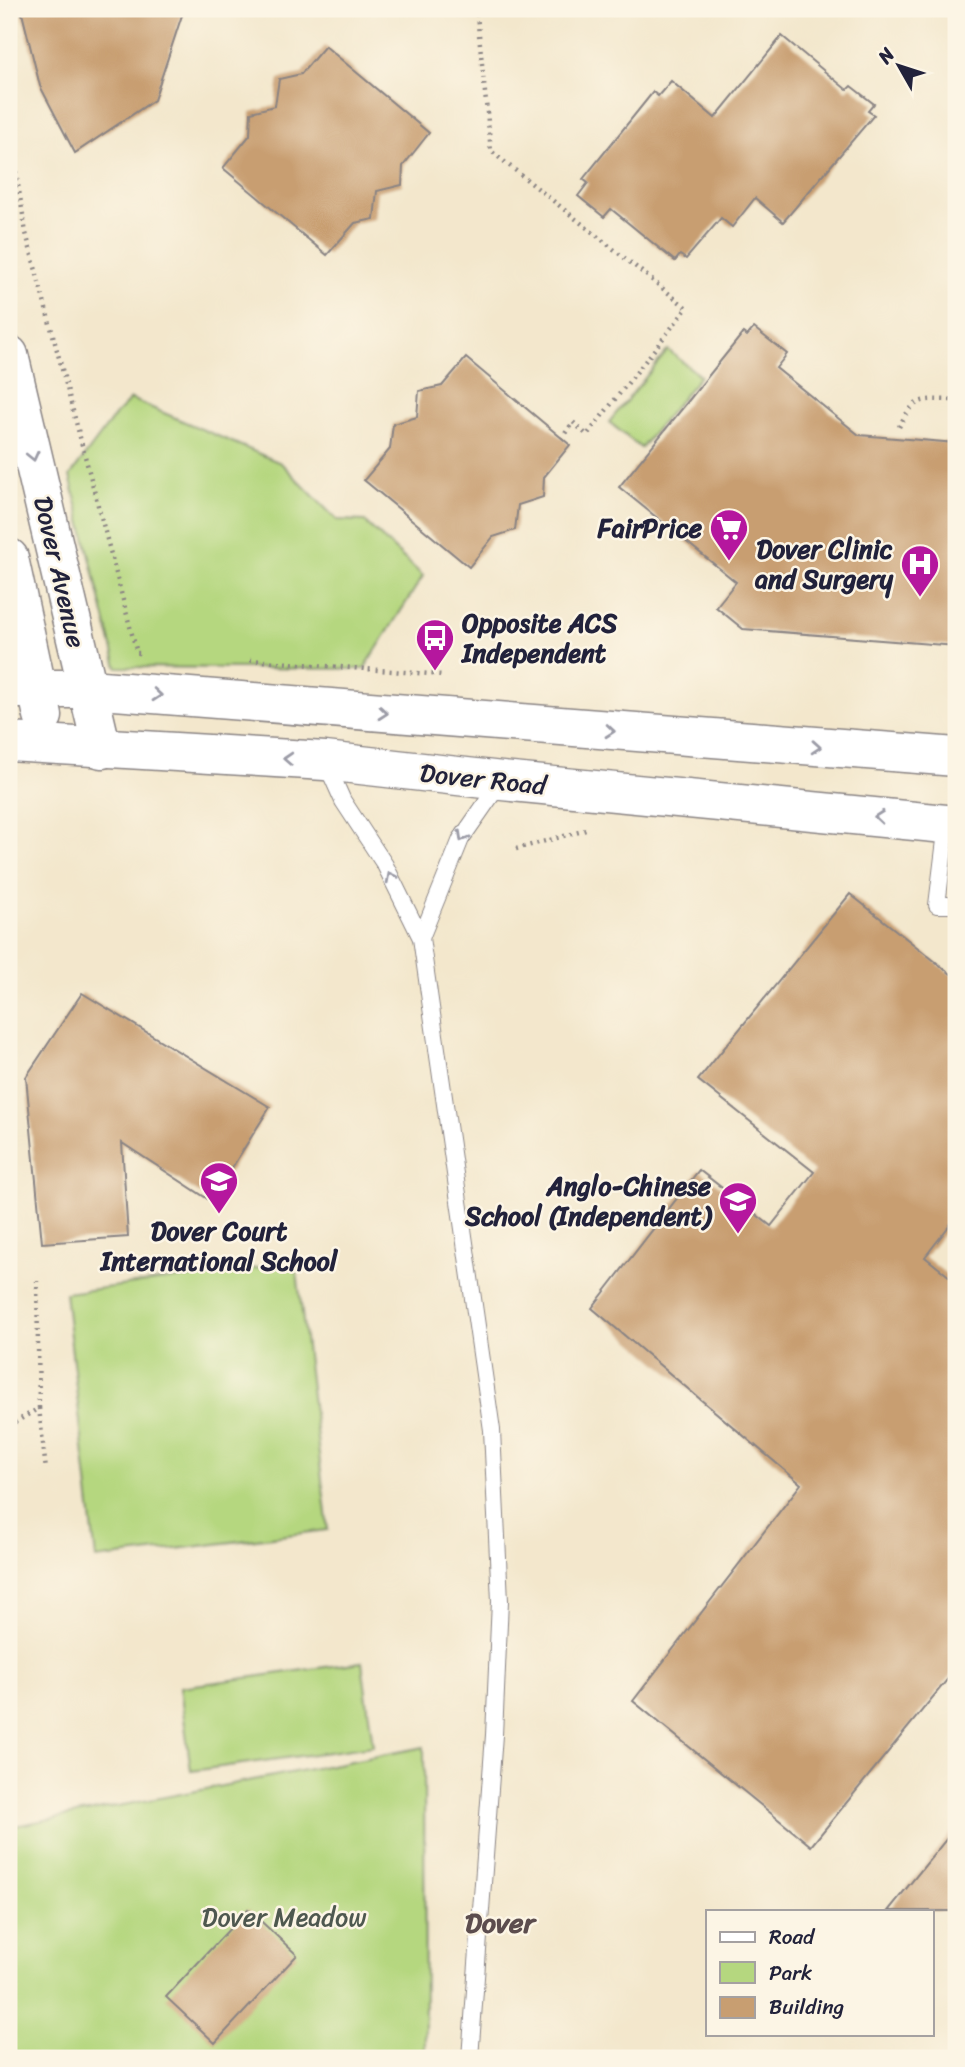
<svg xmlns="http://www.w3.org/2000/svg" width="965" height="2067" viewBox="0 0 965 2067" font-family="Sriracha,sans-serif">
<style>
.green{fill:#b5d77f;stroke:#6c7c5d;stroke-width:2}
.building{fill:#c89e71}
.lines{fill:none;stroke-linecap:round;stroke-linejoin:round}
.service-casing{stroke:#8a8484;stroke-width:18}
.tertiary-casing{stroke:#8a8484;stroke-width:41}
.path{stroke:#8a8484;stroke-width:4.5;stroke-dasharray:2 5;stroke-linecap:butt}
.service{stroke:#fff;stroke-width:16}
.tertiary{stroke:#fff;stroke-width:38}
.oneway{stroke:#9c9ca7}
.labels{text-anchor:middle;stroke-width:5;stroke-linejoin:round;paint-order:stroke}
.poi-label{font-size:26px;font-weight:bold;fill:#22223b;stroke:#fcf5e5;text-anchor:end}
.street-label{font-size:26px;fill:#22223b;stroke:#fcf5e5}
.park-label{font-size:26px;fill:#4e584f;stroke:#fcf5e5}
.neighbourhood-label{font-size:28px;font-weight:bold;fill:#5c4d4e;stroke:#fcf5e5}
</style>
<rect width="100%" height="100%" fill="#fcf5e5"/>
<filter id="ink" filterUnits="userSpaceOnUse"><feTurbulence type="fractalNoise" baseFrequency=".0143" numOctaves="2"/><feDisplacementMap in="SourceGraphic" scale="14" xChannelSelector="R" yChannelSelector="G"/><feConvolveMatrix kernelMatrix="1 2 1 2 8 2 1 2 1" color-interpolation-filters="sRGB"/></filter>
<filter id="wash" filterUnits="userSpaceOnUse"><feTurbulence type="fractalNoise" baseFrequency=".00686" numOctaves="4" result="noise"/><feDisplacementMap in="SourceGraphic" scale="28" xChannelSelector="R" yChannelSelector="G"/><feGaussianBlur stdDeviation="1.57" result="paint"/><feColorMatrix in="noise" values="0 0 0 0 0 0 0 0 0 0 0 0 0 0 0 0 0 1.4 0 .05"/><feComposite in="paint" operator="in"/></filter>
<g filter="url(#wash)">
<rect width="100%" height="100%" fill="#f3e7cc"/>
<g class="green">
<polygon points="668,350 700,376 641,448 609,422"/>
<polygon points="131,399 281,463 337,520 364,521 423,576 364,669 117,667 70,476 117,413"/>
<polygon points="296,1263 328,1530 96,1559 65,1293"/>
<polygon points="362,1662 373,1746 191,1771 180,1687"/>
<polygon points="424,1747 425,2058 9,2058 9,1827"/>
</g>
<g id="blocks">
<g class="building">
<polygon points="21,9 184,9 154,100 75,153 40,86"/>
<polygon points="782,36 847,90 851,86 874,104 868,111 874,115 783,222 755,198 732,227 721,218 686,259 680,255 675,261 611,209 604,217 578,196 588,183 583,179 653,92 658,96 671,81 715,118"/>
<polygon points="325,46 429,133 403,166 402,185 377,191 374,219 355,223 327,255 223,168 250,135 251,112 275,106 279,79 301,74"/>
<polygon points="754,328 787,354 776,368 859,435 956,443 956,646 743,629 716,607 736,582 619,487 743,333 747,336"/>
<polygon points="466,358 570,445 544,477 543,497 518,505 515,530 493,537 469,567 364,480 390,449 393,424 417,417 419,391 442,386"/>
<polygon points="850,894 956,978 956,1217 925,1257 956,1282 956,1669 811,1846 633,1701 801,1484 592,1308 699,1170 771,1226 814,1172 698,1080"/>
<polygon points="82,993 270,1107 211,1201 122,1143 128,1237 42,1243 26,1077"/>
<polygon points="956,1827 956,1911 888,1911"/>
<polygon points="248,1909 297,1955 215,2043 166,1997"/>
</g>
</g>
</g>
<g filter="url(#ink)">
<use href="#blocks" fill-opacity="0" stroke="#8a8484" stroke-width="2"/>
<g class="lines">
<g class="service-casing">
<g id="service">
<polyline points="326,763 343,801 385,865 421,938 492,1430 500,1601 494,1735 470,2058"/>
<polyline points="947,824 937,905 956,905"/>
<polyline points="421,938 461,839 500,783"/>
</g>
</g>
<g class="tertiary-casing">
<g id="tertiary">
<polyline points="9,355 102,749"/>
<polyline points="9,558 43,716"/>
<polyline points="9,689 89,689 956,757"/>
<polyline points="9,742 325,761 502,781 956,825"/>
</g>
</g>
<g class="path">
<polyline points="482,9 477,15 491,151 687,308 587,435 573,422 562,438"/>
<polyline points="9,130 26,233 137,653 140,653"/>
<path d="M899 427C915 395 922 400 956 400"/>
<polyline points="250,660 443,675"/>
<polyline points="516,849 586,830"/>
<polyline points="39,1408 46,1470"/>
<polyline points="9,1426 39,1408 37,1281"/>
</g>
<use href="#service" class="service"/>
<use href="#tertiary" class="tertiary"/>
</g>
<defs><path id="oneway-chevron" d="M-2-3.5L2.5 0L-2 3.5" fill="none" stroke-width="1.6" stroke-linecap="round" stroke-linejoin="round" transform="scale(1.75)"/></defs>
<g class="oneway">
<use href="#oneway-chevron" transform="translate(33 456) rotate(77)"/>
<use href="#oneway-chevron" transform="translate(157 695) rotate(5)"/>
<use href="#oneway-chevron" transform="translate(383 713) rotate(5)"/>
<use href="#oneway-chevron" transform="translate(610 731) rotate(5)"/>
<use href="#oneway-chevron" transform="translate(816 747) rotate(4)"/>
<use href="#oneway-chevron" transform="translate(288 759) rotate(-177)"/>
<use href="#oneway-chevron" transform="translate(879 817) rotate(-175)"/>
<use href="#oneway-chevron" transform="translate(463 837) rotate(119)"/>
<use href="#oneway-chevron" transform="translate(391 877) rotate(-117)"/>
</g>
</g>
<defs>
<g id="supermarket-pin" transform="scale(2.0125)"><path d="M0 17L-7.5 6A9.5 9.5 0 1 1 7.5 6Z" fill="#b5179e" stroke="#fcf5e5"/><path d="M-6-5.5h2.5l.6 2H6L4.5 2H-2.5L-4.4-4H-6ZM-1.5 3.2a1.3 1.3 0 1 0 .1 0ZM3 3.2a1.3 1.3 0 1 0 .1 0Z" fill="#fff"/></g>
<g id="hospital-pin" transform="scale(2.0125)"><path d="M0 17L-7.5 6A9.5 9.5 0 1 1 7.5 6Z" fill="#b5179e" stroke="#fcf5e5"/><path d="M-5-5h3v3.5h4V-5h3V5h-3V1.5h-4V5h-3Z" fill="#fff"/></g>
<g id="bus-pin" transform="scale(2.0125)"><path d="M0 17L-7.5 6A9.5 9.5 0 1 1 7.5 6Z" fill="#b5179e" stroke="#fcf5e5"/><path d="M-5-6H5V4H4V6H2V4H-2V6H-4V4H-5ZM-3.5-4V0h7V-4ZM-3.5 1.2v1.5H-2V1.2ZM2 1.2v1.5H3.5V1.2Z" fill="#fff"/></g>
<g id="school-pin" transform="scale(2.0125)"><path d="M0 17L-7.5 6A9.5 9.5 0 1 1 7.5 6Z" fill="#b5179e" stroke="#fcf5e5"/><path d="M0-5L7-2L0 1L-7-2ZM-4 1L0 2.5L4 1V4Q0 6-4 4Z" fill="#fff"/></g>
<g id="university-pin" transform="scale(2.0125)"><path d="M0 17L-7.5 6A9.5 9.5 0 1 1 7.5 6Z" fill="#b5179e" stroke="#fcf5e5"/><path d="M0-5L7-2L0 1L-7-2ZM-4 1L0 2.5L4 1V4Q0 6-4 4Z" fill="#fff"/></g>
</defs>
<g fill-rule="evenodd">
<use href="#supermarket-pin" x="729" y="528"/>
<use href="#hospital-pin" x="920" y="564"/>
<use href="#bus-pin" x="435" y="638"/>
<use href="#school-pin" x="219" y="1181"/>
<use href="#university-pin" x="738" y="1201"/>
</g>
<g class="labels">
<g class="poi-label">
<text x="702" y="537">FairPrice</text>
<text x="893" y="558">Dover Clinic<tspan x="893" dy="30">and Surgery</tspan></text>
<text x="462" y="632" text-anchor="start">Opposite ACS<tspan x="462" dy="30">Independent</tspan></text>
<text x="711" y="1195">Anglo-Chinese<tspan x="711" dy="30">School (Independent)</tspan></text>
<text x="219" y="1240" text-anchor="middle">Dover Court<tspan x="219" dy="30">International School</tspan></text>
</g>
<g class="street-label">
<text transform="translate(60 572) rotate(77)" y="9">Dover Avenue</text>
<text transform="translate(483 779) rotate(6)" y="9">Dover Road</text>
</g>
<g class="park-label">
<text x="284" y="1926">Dover Meadow</text>
</g>
<g class="neighbourhood-label">
<text x="500" y="1932">Dover</text>
</g>
</g>
<rect width="965" height="2067" fill="none" stroke="#fcf5e5" stroke-width="35"/>
<rect x="706" y="1910" width="228" height="126" fill="#fcf5e5" stroke="#a5a1a1" stroke-width="2"/>
<rect x="720" y="1932" width="35" height="10" fill="#ffffff" stroke="#a5a1a1" stroke-width="2"/>
<text x="769" y="1944" font-size="21" fill="#22223b">Road</text>
<rect x="720" y="1962" width="35" height="21" fill="#b5d77f" stroke="#a5a1a1" stroke-width="2"/>
<text x="769" y="1980" font-size="21" fill="#22223b">Park</text>
<rect x="720" y="1997" width="35" height="21" fill="#c89e71" stroke="#a5a1a1" stroke-width="2"/>
<text x="769" y="2014" font-size="21" fill="#22223b">Building</text>
<g transform="translate(899 66) rotate(309)" stroke="#fcf5e5" stroke-width="5" paint-order="stroke">
<path d="M0-5L12 26L0 18L-12 26Z" fill="#22223b"/>
<text y="-10" font-size="19" font-weight="bold" text-anchor="middle" fill="#22223b">N</text>
</g>
</svg>
